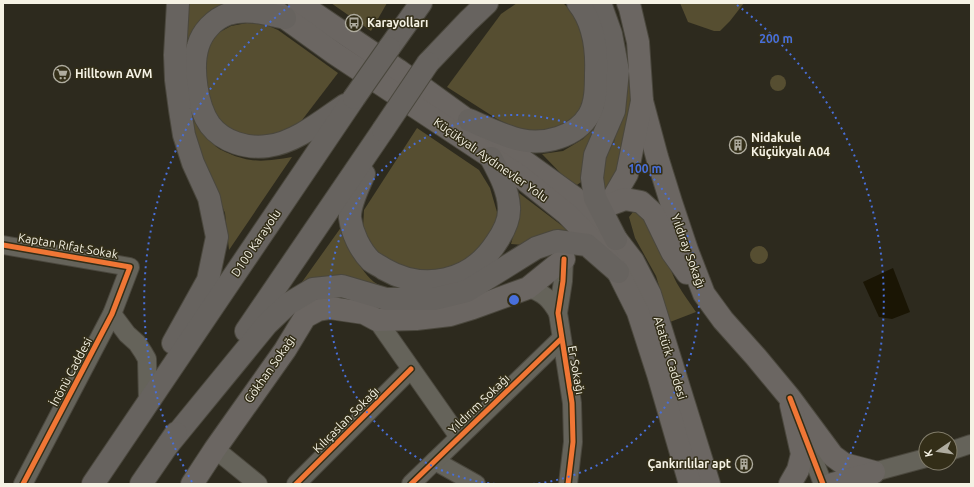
<svg xmlns="http://www.w3.org/2000/svg" width="974" height="487" viewBox="0 0 974 487" font-family="Ubuntu,sans-serif">
<style>
.green{fill:#564e31}
.water{fill:#1a1504}
.lines{fill:none;stroke-linecap:round;stroke-linejoin:round}
.minor-casing{stroke:#4a473d;stroke-width:20}
.major-casing{stroke:#4a473d;stroke-width:24}
.highway-casing{stroke:#4a473d;stroke-width:24}
.minor{stroke:#65635a;stroke-width:18}
.major{stroke:#6b6662;stroke-width:22}
.highway{stroke:#67635f;stroke-width:22}
.highway-bridge-casing{stroke:#4a473d;stroke-width:24;stroke-linecap:butt}
.highway-bridge{stroke:#67635f;stroke-width:22}
.cycleway-casing{stroke:#332e18;stroke-width:8}
.cycleway{stroke:#f07635;stroke-width:5}
.ring{fill:none;stroke:#486fda;stroke-width:2;stroke-dasharray:2 4}
.labels{text-anchor:middle;stroke-width:3;stroke-linejoin:round;paint-order:stroke}
.poi-label{font-size:12px;font-weight:bold;fill:#f5f2e4;stroke:#332e18;text-anchor:start}
.street-label{font-size:12px;fill:#f5f2e4;stroke:#332e18}
.centre{fill:#486fda;stroke:#332e18;stroke-width:2}
.ring-label{font-size:12px;text-anchor:middle;font-weight:bold;fill:#486fda;stroke:#332e18;stroke-width:3;stroke-linejoin:round;paint-order:stroke}
</style>
<rect width="100%" height="100%" fill="#2d2a1e"/>
<g class="green">
<polygon points="189,3 245,3 186,58"/>
<polygon points="331,3 387,3 371,31"/>
<polygon points="517,3 563,3 579,18 590,43 587,103 577,119 557,132 521,130 497,119 447,87 501,14"/>
<polygon points="680,3 744,3 730,21 720,31 714,31 688,22"/>
<polygon points="247,23 264,24 278,30 338,73 299,124 286,132 252,138 236,133 224,126 214,113 203,75 206,54 211,43 218,33 231,26"/>
<path d="M628 53C631 71 634 88 633 105 632 136 618 169 608 198L602 182 605 155 614 142 621 114 625 85Z"/>
<circle cx="778" cy="83" r="8"/>
<path d="M193 112C199 123 205 134 213 143 216 148 223 151 228 153 252 164 267 161 292 157L229 250 225 213 202 158 189 117Z"/>
<polygon points="607,112 587,178 574,187 542,154 563,151 583,139"/>
<polygon points="417,128 479,170 490,188 497,212 496,233 468,260 448,268 431,273 389,263 374,248 363,228 364,210"/>
<polygon points="515,190 569,231 524,245 511,244 516,225"/>
<path d="M633 212C652 215 669 270 678 285 683 294 690 303 696 312L670 322 656 276 635 238 629 217Z"/>
<path d="M342 226C349 247 357 267 374 282 380 287 397 291 406 294L297 289Z"/>
<circle cx="759" cy="255" r="9"/>
</g>
<polygon class="water" points="893,268 910,312 892,319 879,317 863,282"/>
<g class="lines">
<g class="minor-casing">
<g id="minor">
<polyline points="3,245 130,267 112,314 23,484"/>
<polyline points="564,259 563,281 558,313 572,403 573,442 568,484"/>
<path d="M528 288C544 293 550 299 558 313"/>
<polyline points="112,314 127,334 137,343 143,352 147,359 148,402"/>
<polyline points="377,320 459,437"/>
<polyline points="804,434 823,484"/>
<polyline points="215,449 258,484"/>
<polyline points="950,451 971,444"/>
<polyline points="435,461 476,484"/>
<polyline points="874,472 926,458"/>
<polyline points="296,484 411,369"/>
<polyline points="411,484 561,339"/>
</g>
</g>
<g class="major-casing">
<g id="major">
<polyline points="299,3 398,70 575,198 616,239 633,261 650,294 709,484"/>
<polyline points="270,7 334,53 521,177 567,214 596,244 618,272 638,312 658,374 690,484"/>
<polyline points="642,101 657,157 671,202 687,250 704,294 723,320 756,357 790,398 833,456 844,464 874,472"/>
<polyline points="609,205 627,174 642,101 638,42 630,8 628,3"/>
<polyline points="609,205 625,199 641,202 653,213 672,252 687,273"/>
<polyline points="192,484 215,449 285,350 305,317 318,310 330,308 364,313 377,320 416,319 450,315 473,308 528,288 564,259"/>
<polyline points="790,484 798,470 802,454 791,405"/>
<polyline points="832,484 873,473"/>
</g>
</g>
<g class="highway-casing">
<g id="highway">
<polyline points="600,3 611,34 618,71 614,111 595,155 592,178 595,198 616,239"/>
<path d="M285 18C267 14 247 8 228 14 214 19 202 32 198 46 191 68 197 107 210 125 223 142 247 149 268 146 295 143 323 120 345 105"/>
<polyline points="389,48 421,3"/>
<polyline points="428,63 468,21 487,3"/>
<path d="M469 120C486 127 503 136 521 140 544 145 576 137 589 115 596 103 596 87 596 73 597 49 594 23 578 3"/>
<path d="M364 174C359 186 349 205 350 218 352 233 360 250 371 261 375 264 380 266 384 269 424 292 471 282 496 243 503 233 510 219 509 207 508 189 499 173 491 158"/>
<polyline points="246,331 383,130"/>
<polyline points="173,343 208,280 217,237 209,198 193,163 184,135 180,110 176,80 175,55 178,3"/>
<polyline points="168,445 267,324 288,304 313,289 342,286 386,299 434,299 467,291 536,248 557,241 587,245 618,272"/>
<polyline points="93,484 354,98"/>
<polyline points="141,484 176,433"/>
</g>
</g>
<use href="#minor" class="minor"/>
<use href="#major" class="major"/>
<use href="#highway" class="highway"/>
<g class="highway-bridge-casing">
<g id="highway-bridge">
<polyline points="354,98 389,48"/>
<polyline points="383,130 428,63"/>
</g>
</g>
<use href="#highway-bridge" class="highway-bridge"/>
<g class="cycleway-casing">
<g id="cycleway">
<polyline points="3,245 130,267 112,314 23,484"/>
<polyline points="564,259 563,281 558,313 572,403 573,442 568,484"/>
<polyline points="790,398 823,484"/>
<polyline points="296,484 411,369"/>
<polyline points="411,484 561,339"/>
</g>
</g>
<use href="#cycleway" class="cycleway"/>
</g>
<g class="ring">
<path d="M495 484A185 185 0 1 1 533 484"/>
<path d="M192 482A370 370 0 0 1 291 5M737 5A370 370 0 0 1 836 482"/>
</g>
<defs>
<g id="bus-ring" transform="scale(0.9)"><circle r="9.5" fill="#332e18" stroke="#afac9f" stroke-width="1.5"/><path d="M-5-6H5V4H4V6H2V4H-2V6H-4V4H-5ZM-3.5-4V0h7V-4ZM-3.5 1.2v1.5H-2V1.2ZM2 1.2v1.5H3.5V1.2Z" fill="#afac9f"/></g>
<g id="supermarket-ring" transform="scale(0.9)"><circle r="9.5" fill="#332e18" stroke="#afac9f" stroke-width="1.5"/><path d="M-6-5.5h2.5l.6 2H6L4.5 2H-2.5L-4.4-4H-6ZM-1.5 3.2a1.3 1.3 0 1 0 .1 0ZM3 3.2a1.3 1.3 0 1 0 .1 0Z" fill="#afac9f"/></g>
<g id="building-ring" transform="scale(0.9)"><circle r="9.5" fill="#332e18" stroke="#afac9f" stroke-width="1.5"/><path d="M-4-6H4V6H1V3H-1V6H-4ZM-2.5-4.3h1.7v1.8h-1.7ZM.8-4.3h1.7v1.8H.8ZM-2.5-1h1.7V.8h-1.7ZM.8-1h1.7V.8H.8Z" fill="#afac9f"/></g>
</defs>
<g fill-rule="evenodd">
<use href="#bus-ring" x="354" y="23"/>
<use href="#supermarket-ring" x="62" y="74"/>
<use href="#building-ring" x="738" y="145"/>
<use href="#building-ring" x="744" y="464"/>
</g>
<g class="labels">
<g class="poi-label">
<text x="367" y="27">Karayolları</text>
<text x="75" y="78">Hilltown AVM</text>
<text x="751" y="142">Nidakule<tspan x="751" dy="14">Küçükyalı A04</tspan></text>
<text x="731" y="468" text-anchor="end">Çankırılılar apt</text>
</g>
<g class="street-label">
<text transform="translate(491 160) rotate(35)" y="4">Küçükyalı Aydınevler Yolu</text>
<text transform="translate(256 243) rotate(-56)" y="4">D100 Karayolu</text>
<text transform="translate(68 246) rotate(10)" y="4">Kaptan Rıfat Sokak</text>
<text transform="translate(688 251) rotate(70)" y="4">Yıldıray Sokağı</text>
<text transform="translate(670 358) rotate(73)" y="4">Atatürk Caddesi</text>
<text transform="translate(270 369) rotate(-55)" y="4">Gökhan Sokağı</text>
<text transform="translate(576 370) rotate(80)" y="4">Er Sokağı</text>
<text transform="translate(71 372) rotate(-62)" y="4">İnönü Caddesi</text>
<text transform="translate(479 404) rotate(-44)" y="4">Yıldırım Sokağı</text>
<text transform="translate(346 420) rotate(-45)" y="4">Kılıçaslan Sokağı</text>
</g>
</g>
<circle cx="514" cy="300" r="6" class="centre"/>
<g class="ring-label">
<text x="776" y="43">200 m</text>
<text x="645" y="173">100 m</text>
</g>
<rect width="974" height="487" fill="none" stroke="#f5f2e4" stroke-width="8"/>
<g transform="translate(938 451) rotate(257)"><circle r="19" fill="#332e18" stroke="#817c6a"/>
<path d="M0-3L7 15L0 10L-7 15Z" fill="#afac9f"/>
<text y="-6" font-size="11" font-weight="bold" text-anchor="middle" fill="#f5f2e4">K</text>
</g>
</svg>
